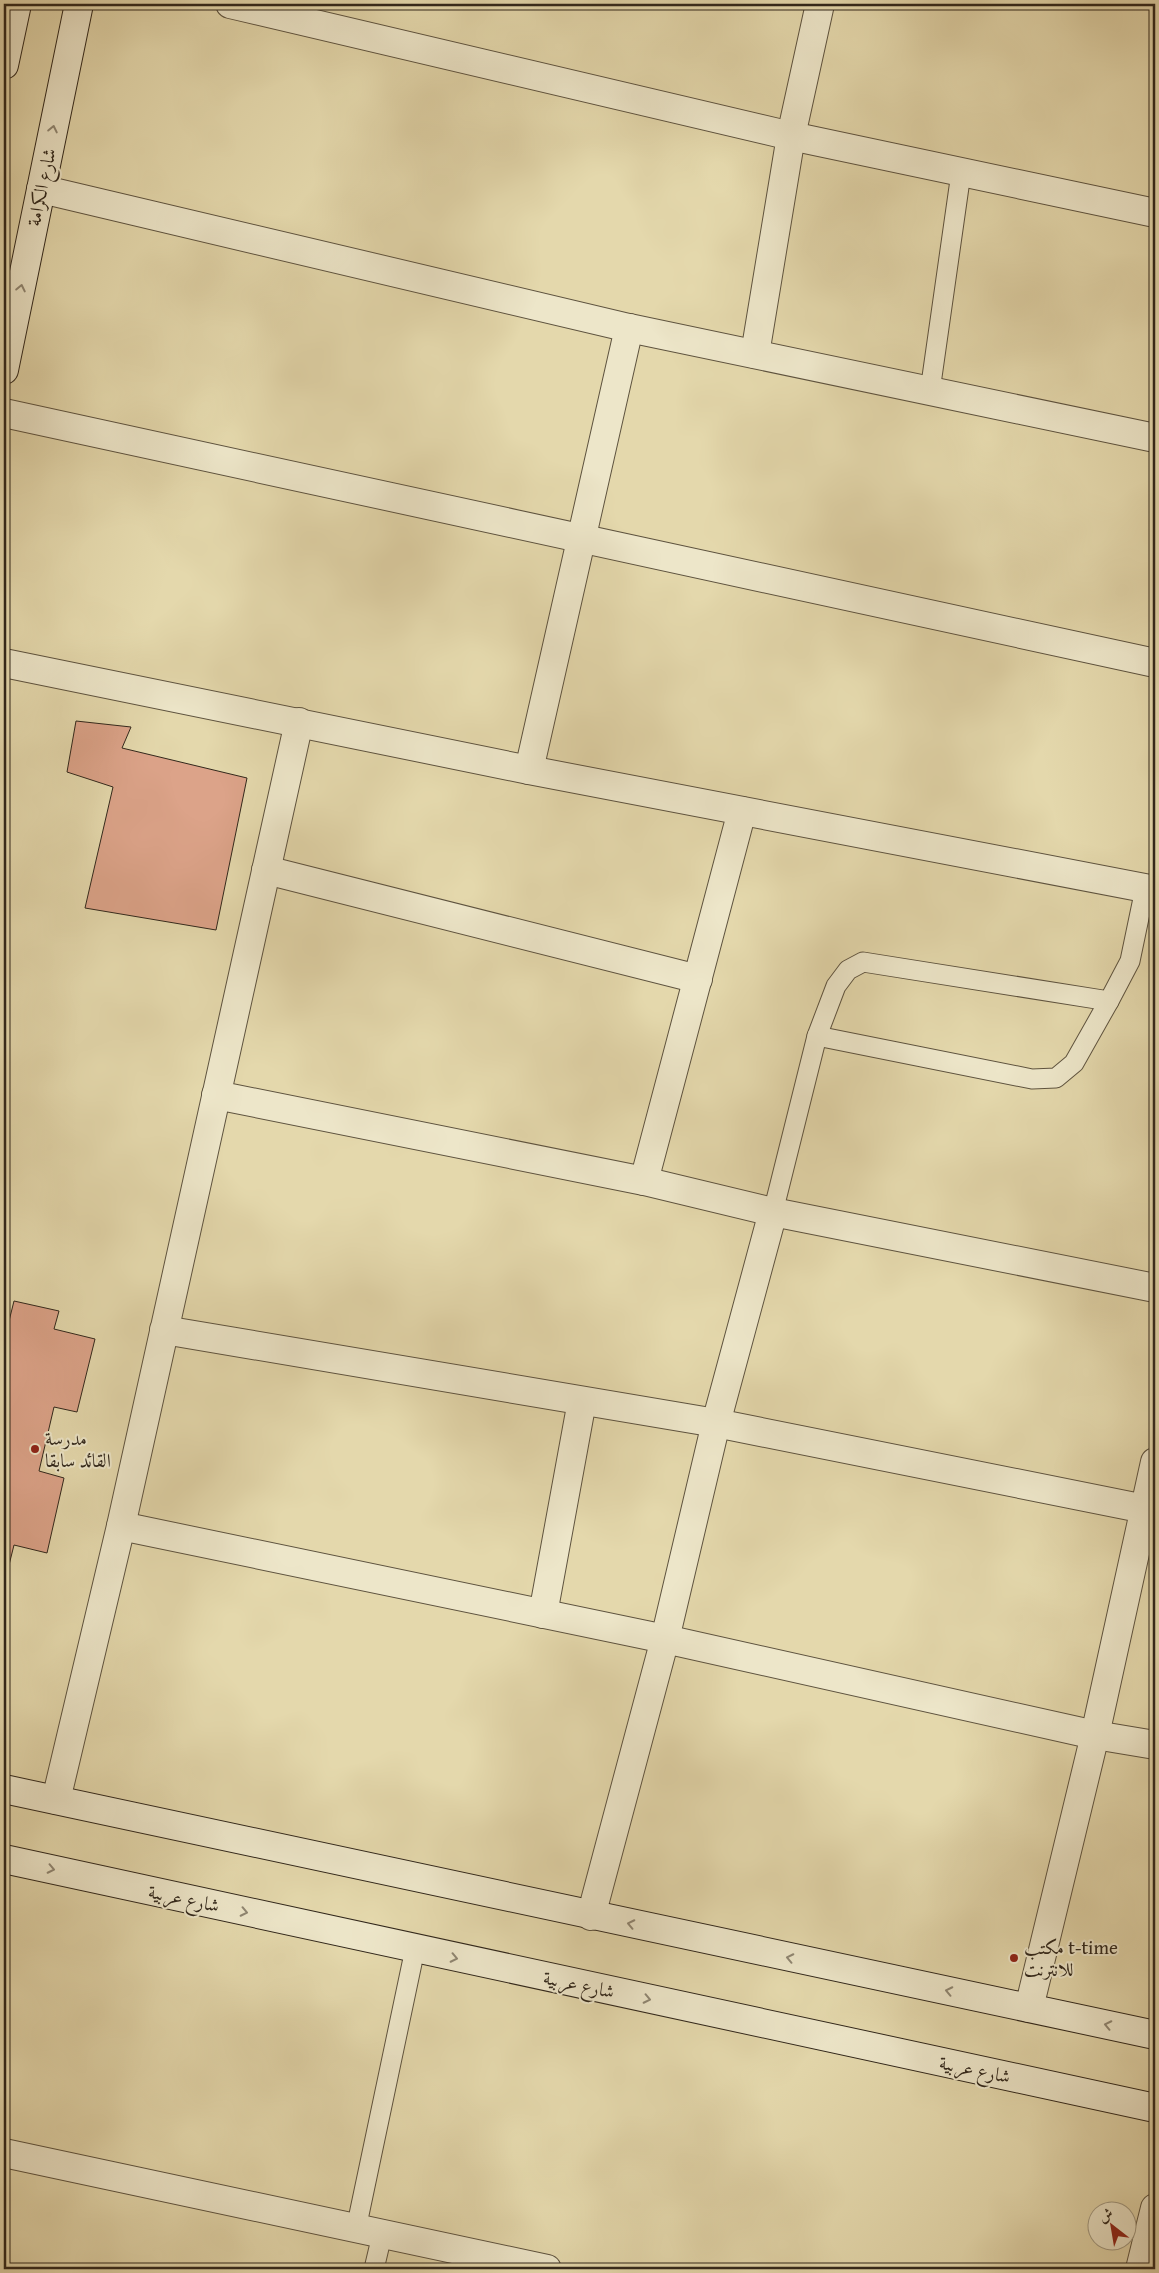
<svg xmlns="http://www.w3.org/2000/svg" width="1159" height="2273" viewBox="0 0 1159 2273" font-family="'Gentium Book Plus',Amiri,serif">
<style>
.building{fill:#dca389;stroke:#31271b}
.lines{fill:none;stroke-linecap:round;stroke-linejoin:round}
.lane-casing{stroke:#5e533f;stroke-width:21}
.street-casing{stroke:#5e533f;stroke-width:30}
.secondary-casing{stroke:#31271b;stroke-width:30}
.lane{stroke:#ede6c9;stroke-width:19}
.street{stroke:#ede6c9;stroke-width:28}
.secondary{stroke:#ede6c9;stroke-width:28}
.oneway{stroke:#8f8672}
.poi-dot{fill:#8f2418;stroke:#ede6c9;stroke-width:2}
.labels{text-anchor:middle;stroke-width:4;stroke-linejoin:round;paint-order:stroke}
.street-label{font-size:19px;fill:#31271b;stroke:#ede6c9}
.poi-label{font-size:19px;fill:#31271b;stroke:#ede6c9;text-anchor:start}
</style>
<rect width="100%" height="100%" fill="#e4d8ac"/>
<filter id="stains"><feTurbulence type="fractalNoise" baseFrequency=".004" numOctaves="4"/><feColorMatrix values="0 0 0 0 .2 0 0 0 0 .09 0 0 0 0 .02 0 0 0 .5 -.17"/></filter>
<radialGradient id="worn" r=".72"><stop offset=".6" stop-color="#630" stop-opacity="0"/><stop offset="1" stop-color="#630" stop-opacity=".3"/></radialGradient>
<g class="building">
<polygon points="76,721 131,727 122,748 247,778 216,930 85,908 113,787 67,772"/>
<polygon points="14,1301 59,1311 54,1329 95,1339 77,1412 54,1407 39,1471 64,1478 47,1553 14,1545 7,1573 4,1572 4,1320 9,1321"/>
</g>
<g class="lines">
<g class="lane-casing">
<g id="lane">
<polyline points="930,391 961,173"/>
<polyline points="817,1036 1032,1079 1056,1078 1074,1063 1109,1001"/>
<polyline points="773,1212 817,1036 836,986 848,970 863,962 1109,1001 1130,961 1145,889"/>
<polyline points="356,2229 415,1949"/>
<polyline points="374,2269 382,2235"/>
</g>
</g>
<g class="street-casing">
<g id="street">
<polyline points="230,4 791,136 1155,213"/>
<polyline points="41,189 629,328 1155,438"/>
<polyline points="755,354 791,136 820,4"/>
<polyline points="4,413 1155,663"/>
<polyline points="4,663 529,770 1155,890"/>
<polyline points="529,770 629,328"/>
<polyline points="266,870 698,979"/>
<polyline points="216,1095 644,1181 773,1212 1155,1288"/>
<polyline points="644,1181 742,811"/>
<polyline points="164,1330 716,1423 1145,1509"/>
<polyline points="121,1526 665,1639 1095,1735 1155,1745"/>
<polyline points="543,1614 582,1401"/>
<polyline points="56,1800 121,1526 299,722"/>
<polyline points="591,1916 665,1639 716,1423 773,1212"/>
<polyline points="1029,2008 1095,1735 1155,1462"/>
<polyline points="4,2153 547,2269"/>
<polyline points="1140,2269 1155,2208"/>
</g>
</g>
<g class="secondary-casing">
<g id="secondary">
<polyline points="4,65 17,4"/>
<polyline points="4,370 79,4"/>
<polyline points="4,1789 1155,2035"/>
<polyline points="4,1859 1155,2108"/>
</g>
</g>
<use href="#lane" class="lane"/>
<use href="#street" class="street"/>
<use href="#secondary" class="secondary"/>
</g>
<defs><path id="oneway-chevron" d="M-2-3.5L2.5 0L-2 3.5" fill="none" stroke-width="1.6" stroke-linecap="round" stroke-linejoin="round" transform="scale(1.25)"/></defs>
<g class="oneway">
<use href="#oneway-chevron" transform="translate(53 129) rotate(-78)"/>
<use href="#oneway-chevron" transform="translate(21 288) rotate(-78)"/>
<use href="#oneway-chevron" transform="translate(51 1869) rotate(12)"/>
<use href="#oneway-chevron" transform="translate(244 1912) rotate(12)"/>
<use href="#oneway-chevron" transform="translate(631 1924) rotate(-168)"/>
<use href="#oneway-chevron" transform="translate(454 1958) rotate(12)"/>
<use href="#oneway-chevron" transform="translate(790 1958) rotate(-168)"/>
<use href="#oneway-chevron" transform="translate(949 1991) rotate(-168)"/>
<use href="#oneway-chevron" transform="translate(647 1999) rotate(12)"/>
<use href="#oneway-chevron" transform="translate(1108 2025) rotate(-168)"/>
</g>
<g class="poi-dot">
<circle cx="35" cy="1449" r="5"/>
<circle cx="1014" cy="1958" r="5"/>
</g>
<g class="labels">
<g class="street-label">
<text transform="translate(41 187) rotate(-78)" y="7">شارع الكرامة</text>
<text transform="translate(184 1898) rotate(12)" y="7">شارع عربية</text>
<text transform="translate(579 1984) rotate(12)" y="7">شارع عربية</text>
<text transform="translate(975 2069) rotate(12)" y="7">شارع عربية</text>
</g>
<g class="poi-label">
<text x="45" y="1445">مدرسة<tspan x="45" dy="22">القائد سابقا</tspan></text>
<text x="1024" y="1954">مكتب t-time<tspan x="1024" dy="22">للانترنت</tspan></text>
</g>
</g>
<rect width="1159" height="2273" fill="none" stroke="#e4d8ac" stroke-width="20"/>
<rect x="5" y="5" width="1149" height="2263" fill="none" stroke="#31271b" stroke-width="2.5"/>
<rect x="10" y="10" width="1139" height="2253" fill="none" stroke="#31271b"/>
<g transform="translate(1112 2226) rotate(329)"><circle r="24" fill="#ede6c9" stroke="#a29a83"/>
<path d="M0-4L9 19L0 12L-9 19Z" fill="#8f2418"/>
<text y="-8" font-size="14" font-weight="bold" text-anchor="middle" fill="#31271b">ش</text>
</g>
<rect width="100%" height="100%" filter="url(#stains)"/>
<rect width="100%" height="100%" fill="url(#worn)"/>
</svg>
